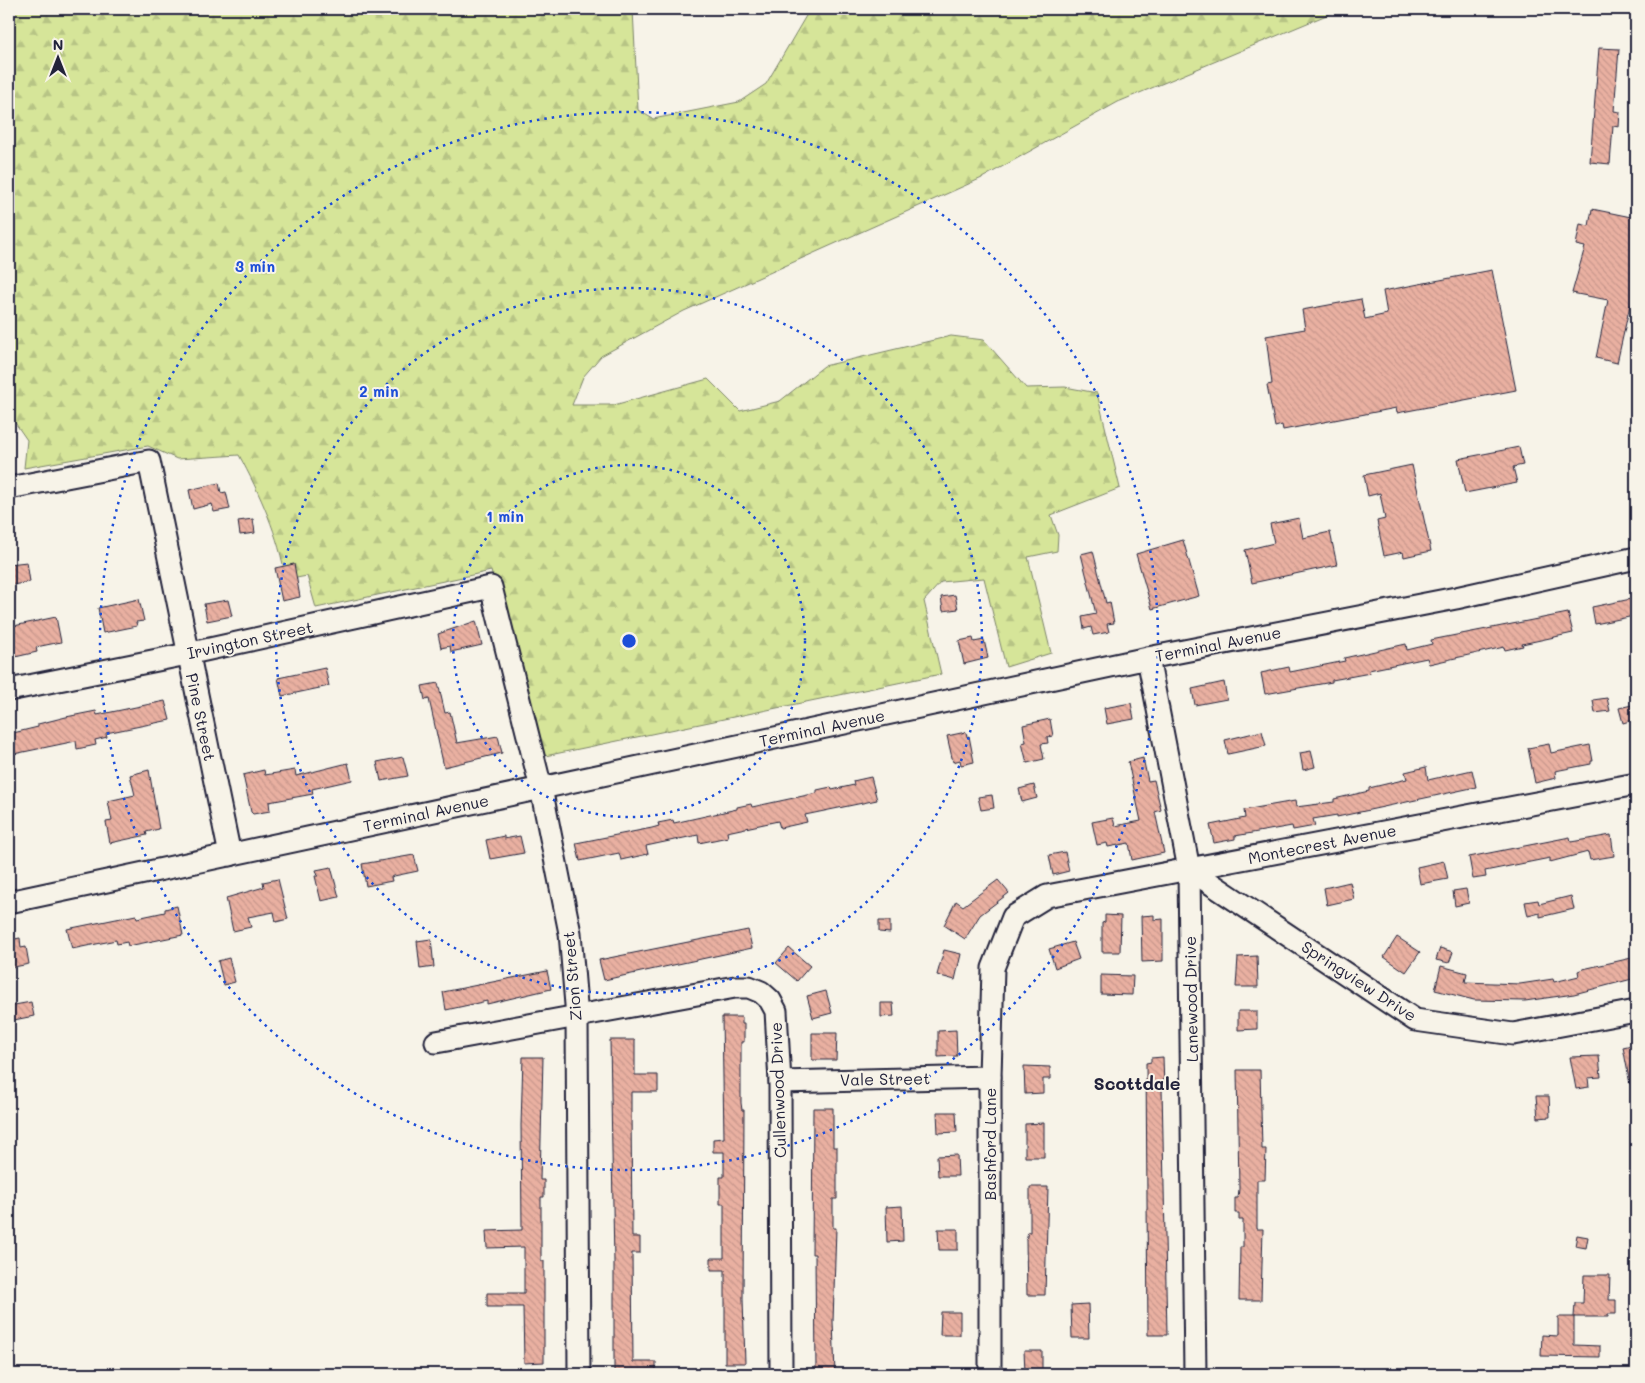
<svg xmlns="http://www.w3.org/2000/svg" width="1645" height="1383" viewBox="0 0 1645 1383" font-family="Mali,sans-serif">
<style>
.forest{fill:url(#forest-firs);stroke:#7c846a}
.building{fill:url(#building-back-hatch);stroke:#22223b}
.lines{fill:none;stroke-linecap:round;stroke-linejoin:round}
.minor-casing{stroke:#22223b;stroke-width:25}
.minor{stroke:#f7f3e8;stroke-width:21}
.ring{fill:none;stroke:#1d4ed8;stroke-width:2.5;stroke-dasharray:2.5 5}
.labels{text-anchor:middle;stroke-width:4;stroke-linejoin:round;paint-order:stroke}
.street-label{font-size:16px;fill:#22223b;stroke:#f7f3e8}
.neighbourhood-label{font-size:18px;font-weight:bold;fill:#22223b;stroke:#f7f3e8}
.centre{fill:#1d4ed8;stroke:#f7f3e8;stroke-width:2.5}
.ring-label{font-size:15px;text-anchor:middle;font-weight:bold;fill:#1d4ed8;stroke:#f7f3e8;stroke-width:4;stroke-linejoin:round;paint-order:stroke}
</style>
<defs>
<pattern id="forest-firs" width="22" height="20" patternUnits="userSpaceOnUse" patternTransform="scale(1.25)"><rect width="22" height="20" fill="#d6e599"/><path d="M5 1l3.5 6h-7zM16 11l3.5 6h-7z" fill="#b7c485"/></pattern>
<pattern id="building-back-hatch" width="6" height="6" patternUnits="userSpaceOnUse" patternTransform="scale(1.25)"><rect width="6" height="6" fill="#e9b0a1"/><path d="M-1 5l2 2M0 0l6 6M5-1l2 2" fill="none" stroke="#c8978c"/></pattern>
</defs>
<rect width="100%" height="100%" fill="#f7f3e8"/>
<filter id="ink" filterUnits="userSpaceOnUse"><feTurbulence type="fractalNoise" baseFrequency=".02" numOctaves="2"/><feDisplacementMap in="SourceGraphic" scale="10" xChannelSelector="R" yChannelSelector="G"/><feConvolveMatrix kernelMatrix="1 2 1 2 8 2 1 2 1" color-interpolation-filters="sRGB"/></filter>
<g filter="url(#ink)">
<path class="forest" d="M9 9H633L638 110 653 119 739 102 766 84 810 9H1341L1118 102 982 178 684 311 601 356 583 377 572 405H614L708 379 740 411 780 401 824 366 951 336 984 340 1026 388 1065 387 1097 393 1120 488 1051 515 1058 535 1057 551 1028 557 1051 653 1006 667 984 578 941 582 924 601 941 674 545 756 491 571 316 608 307 576 286 580C279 536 260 494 239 455L177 459 148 446 24 468 27 440 9 414Z"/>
<g class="building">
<polygon points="1599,48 1619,49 1614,111 1620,112 1619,127 1613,126 1610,164 1590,162"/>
<polygon points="1592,209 1636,218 1636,306 1630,305 1617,363 1596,358 1608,300 1572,293 1585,247 1576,245 1580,224 1589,226"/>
<polygon points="1492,270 1516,390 1397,413 1396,408 1283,430 1282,425 1275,427 1267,385 1272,384 1266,336 1305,329 1302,310 1361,299 1365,319 1387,314 1383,291"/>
<polygon points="1519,447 1523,465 1513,467 1517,483 1465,493 1458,459"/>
<polygon points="1412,465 1431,551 1404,557 1403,552 1384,556 1377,521 1385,519 1380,493 1368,496 1364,475"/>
<polygon points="219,483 221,493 226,492 230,509 214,512 212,504 193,509 189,490"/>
<polygon points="1299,518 1303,538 1330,532 1337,565 1252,583 1245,550 1274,543 1270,524"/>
<polygon points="253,519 255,533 240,535 238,521"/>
<polygon points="1183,540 1199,596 1152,609 1136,554"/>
<polygon points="1093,551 1106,603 1110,602 1114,623 1107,624 1109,632 1093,635 1091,627 1084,629 1082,617 1096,614 1081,554"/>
<polygon points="27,562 30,582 12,585 11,580 9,580 9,564"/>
<polygon points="294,564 300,597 282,601 275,568"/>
<polygon points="955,595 958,609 943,611 941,597"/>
<polygon points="139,599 144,621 136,622 137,626 103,633 98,608"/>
<polygon points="1631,599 1634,616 1595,624 1592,607"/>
<polygon points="228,600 232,616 207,621 204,604"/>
<polygon points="1568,613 1573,633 1522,644 1523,646 1505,650 1504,647 1429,664 1427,658 1369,670 1370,673 1332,680 1332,682 1265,694 1261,673 1289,667 1290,672 1345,661 1344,658 1406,644 1407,650 1432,644 1431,640"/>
<polygon points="56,617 61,642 36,647 37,652 15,657 14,652 9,653 9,627"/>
<polygon points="476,621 482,645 451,652 450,646 441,648 438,634"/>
<polygon points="973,638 974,642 984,640 988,658 964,664 959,641"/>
<polygon points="325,668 329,686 282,696 278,678"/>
<polygon points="1224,682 1227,699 1195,705 1192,689"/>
<polygon points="438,683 445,713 450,712 457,743 498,736 502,753 444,767 429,699 425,700 422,686"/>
<polygon points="1607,698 1610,711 1595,713 1593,700"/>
<polygon points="165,701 170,720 106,733 107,737 95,740 96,745 77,749 76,741 9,755 9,734 38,727 38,724 66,717 96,711 97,715"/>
<polygon points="1131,703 1134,719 1107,724 1104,708"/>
<polygon points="1632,705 1636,719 1623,723 1619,708"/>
<polygon points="1050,719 1053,736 1047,737 1048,743 1041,744 1044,759 1027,763 1022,743 1026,742 1023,725"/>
<polygon points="1262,731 1266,746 1228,754 1225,740"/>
<polygon points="966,732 967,737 969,736 974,762 961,765 960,760 953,762 947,736"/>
<polygon points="1549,744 1551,753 1590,745 1593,761 1591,761 1591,764 1555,771 1556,778 1535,783 1528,748"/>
<polygon points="1311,751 1315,767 1303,770 1300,753"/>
<polygon points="403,757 408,776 381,781 377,762"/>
<polygon points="1143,758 1148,781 1154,780 1161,810 1155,812 1164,853 1132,860 1129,843 1108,847 1107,843 1097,845 1092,822 1113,818 1115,826 1141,821 1128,762"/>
<polygon points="348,763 352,780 312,789 313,794 269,802 270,811 253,814 251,812 243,775 264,770 265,775 295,770 296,776"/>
<polygon points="1426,767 1428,780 1472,770 1476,787 1337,817 1337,815 1313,819 1315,826 1293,830 1292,826 1235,836 1235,839 1214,843 1210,825 1245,818 1244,810 1295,801 1296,807 1334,802 1334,799 1369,791 1369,788 1407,779 1405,772"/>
<polygon points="149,770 159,829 146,832 147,835 110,843 106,822 112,821 108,801 135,795 130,775"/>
<polygon points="871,777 877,800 805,815 807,822 780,828 778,821 727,832 728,837 699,843 698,835 646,846 648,854 621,860 619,853 580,861 576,843 652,828 659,826 658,823 673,820 674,823 737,809 737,807 751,804 752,807 817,793 817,790 831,787 832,790 854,785 853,781"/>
<polygon points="1034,785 1037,798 1022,802 1019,789"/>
<polygon points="992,795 994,808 981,810 978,797"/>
<polygon points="1611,835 1614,856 1590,860 1588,852 1550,862 1550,858 1485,871 1486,877 1473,879 1469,857 1570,837 1571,842"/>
<polygon points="504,836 504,839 520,836 524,853 490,859 486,840"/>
<polygon points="1065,852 1069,871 1053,875 1049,855"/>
<polygon points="414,855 418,871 394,876 391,877 392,881 366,886 362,864"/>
<polygon points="1444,861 1448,879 1420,884 1417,867"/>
<polygon points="331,867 339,897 321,901 315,876 318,876 316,870"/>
<polygon points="278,879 288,919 276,922 274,912 248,917 251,927 233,931 226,898 264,887 263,882"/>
<polygon points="998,880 1009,893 980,915 965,939 944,925 956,901 963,906"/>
<polygon points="1350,882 1354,899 1327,905 1324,888"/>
<polygon points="1466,889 1469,903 1455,906 1453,891"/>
<polygon points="1571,896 1574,909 1540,917 1540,913 1528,916 1525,902 1538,900 1539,904"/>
<polygon points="177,906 183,935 128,946 127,942 117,944 116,940 72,949 67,929 136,915 137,918 165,912 165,909"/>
<polygon points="1105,915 1121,916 1120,952 1102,952 1102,923 1105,922"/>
<polygon points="1154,915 1154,920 1163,919 1163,961 1142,962 1141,916"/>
<polygon points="879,921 890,921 890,933 879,932"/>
<polygon points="748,930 752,948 604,980 599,960"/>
<polygon points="1397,937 1420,952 1406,972 1384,957"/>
<polygon points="20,938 21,948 26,947 29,964 9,968 9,940"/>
<polygon points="431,939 434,967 420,969 417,941"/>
<polygon points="1073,942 1079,959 1055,968 1049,949"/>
<polygon points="789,948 810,966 797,981 776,963"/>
<polygon points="1440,948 1453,952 1449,963 1436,960"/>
<polygon points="944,950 961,954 955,980 937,975"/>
<polygon points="1257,956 1258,987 1236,987 1238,957"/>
<polygon points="1636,957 1636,978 1574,994 1525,1001 1474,1000 1435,990 1441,966 1467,973 1465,982 1520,984 1553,979 1554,982 1579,976 1578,971 1583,969"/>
<polygon points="229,958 235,982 224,985 218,961"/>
<polygon points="547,971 551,989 487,1004 487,1001 446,1010 443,992"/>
<polygon points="1101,975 1133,976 1132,995 1101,994"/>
<polygon points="826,991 832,1013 813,1018 807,996"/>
<polygon points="31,1002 34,1016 9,1021 9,1006"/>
<polygon points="881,1003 893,1003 894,1016 881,1017"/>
<polygon points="1238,1011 1257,1011 1257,1029 1238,1030"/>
<polygon points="722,1017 742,1017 742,1024 744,1024 744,1042 741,1042 741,1103 742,1110 744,1110 743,1299 745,1363 725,1363 725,1270 711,1270 711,1258 724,1258 724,1204 720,1204 720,1177 724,1177 724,1152 713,1152 713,1139 724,1138"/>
<polygon points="956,1030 957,1056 938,1057 938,1031"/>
<polygon points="812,1033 837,1033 836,1060 812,1060"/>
<polygon points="610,1040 635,1040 635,1075 658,1075 658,1092 631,1092 631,1111 632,1237 640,1237 640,1253 632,1253 633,1362 656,1362 656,1374 614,1374 614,1262"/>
<polygon points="1636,1044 1636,1084 1630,1084 1623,1047"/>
<polygon points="1599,1056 1601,1077 1588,1078 1589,1087 1576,1089 1570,1057"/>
<polygon points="523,1057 543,1057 540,1180 544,1180 544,1197 541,1197 541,1261 544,1261 544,1362 524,1363 523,1307 487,1307 487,1293 524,1293 524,1247 487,1248 486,1231 522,1230 521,1125"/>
<polygon points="1163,1057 1164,1088 1162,1088 1167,1335 1148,1335 1146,1063 1151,1062 1151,1058"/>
<polygon points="1024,1066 1050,1067 1050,1079 1043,1079 1043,1093 1025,1094"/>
<polygon points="1237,1070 1260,1070 1262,1149 1266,1149 1265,1180 1257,1180 1257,1229 1263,1229 1261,1300 1239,1300 1240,1247 1243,1247 1243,1220 1239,1220 1239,1213 1235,1213 1235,1198 1238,1198 1239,1189"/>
<polygon points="1536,1096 1549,1096 1550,1117 1538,1118"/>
<polygon points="813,1108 833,1108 833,1147 837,1147 837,1199 833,1199 833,1228 836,1228 833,1322 835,1374 816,1373 815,1254 812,1254"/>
<polygon points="937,1112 956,1112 957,1132 938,1133"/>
<polygon points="1044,1123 1044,1157 1025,1157 1025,1124"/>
<polygon points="957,1155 958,1176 938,1176 937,1156"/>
<polygon points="1030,1187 1048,1187 1045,1295 1027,1295 1026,1240 1028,1232 1030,1232"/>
<polygon points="902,1206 903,1241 887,1242 886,1207"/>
<polygon points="938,1229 958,1229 958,1250 939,1250"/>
<polygon points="1577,1235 1588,1237 1586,1248 1575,1246"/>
<polygon points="1584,1275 1610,1275 1609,1300 1616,1300 1616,1314 1608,1314 1608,1317 1574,1317 1575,1303 1583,1303"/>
<polygon points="1088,1304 1089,1338 1072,1338 1071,1305"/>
<polygon points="941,1312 960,1312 960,1335 940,1335"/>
<polygon points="1558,1317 1574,1317 1574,1345 1600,1346 1600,1357 1541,1356 1542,1335 1558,1336"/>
<polygon points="1024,1351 1042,1351 1042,1372 1025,1371"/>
</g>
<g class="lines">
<g class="minor-casing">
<g id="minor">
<polyline points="9,488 149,461 230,855"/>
<polyline points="1148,658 1189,869 1195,1374"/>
<polyline points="9,690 187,654 491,587 541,788 570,933 577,1017 579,1374"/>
<polyline points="1189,869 1415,1020 1513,1034 1636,1011"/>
<polyline points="9,902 1148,658 1456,598 1636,558"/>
<polyline points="436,1042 735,987 749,987 761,992 770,1000 776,1011 780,1082 781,1374"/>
<polyline points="780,1082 990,1077"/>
<polyline points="990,1374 990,1077 993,968 1013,917 1047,896 1636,784"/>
</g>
</g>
<use href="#minor" class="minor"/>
</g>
</g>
<g class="ring">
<circle cx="629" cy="641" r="176"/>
<circle cx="629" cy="641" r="353"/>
<circle cx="629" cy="641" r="529"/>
</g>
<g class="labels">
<g class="street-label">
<text transform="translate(250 640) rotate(-12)" y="6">Irvington Street</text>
<text transform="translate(1218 644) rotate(-11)" y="6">Terminal Avenue</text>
<text transform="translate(201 717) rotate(78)" y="6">Pine Street</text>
<text transform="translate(822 728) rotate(-12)" y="6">Terminal Avenue</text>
<text transform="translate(426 813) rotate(-12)" y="6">Terminal Avenue</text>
<text transform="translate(1322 844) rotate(-11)" y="6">Montecrest Avenue</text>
<text transform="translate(572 976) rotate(-95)" y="6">Zion Street</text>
<text transform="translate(1359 981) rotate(33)" y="6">Springview Drive</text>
<text transform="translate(1191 999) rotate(-91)" y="6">Lanewood Drive</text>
<text transform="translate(885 1079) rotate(-1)" y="6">Vale Street</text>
<text transform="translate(778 1090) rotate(-92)" y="6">Cullenwood Drive</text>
<text transform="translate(990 1144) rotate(-90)" y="6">Bashford Lane</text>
</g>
<g class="neighbourhood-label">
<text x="1137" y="1090">Scottdale</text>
</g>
</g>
<circle cx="629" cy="641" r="8" class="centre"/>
<g class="ring-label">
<text x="255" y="272">3 min</text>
<text x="379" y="397">2 min</text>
<text x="505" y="522">1 min</text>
</g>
<rect width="1645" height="1383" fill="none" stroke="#f7f3e8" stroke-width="30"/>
<rect x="15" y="15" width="1615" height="1353" fill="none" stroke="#22223b" stroke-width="2" filter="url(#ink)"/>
<g transform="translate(58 58)" stroke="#f7f3e8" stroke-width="4" paint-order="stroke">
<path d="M0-4L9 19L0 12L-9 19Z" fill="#22223b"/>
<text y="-8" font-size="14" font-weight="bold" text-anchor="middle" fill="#22223b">N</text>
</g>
</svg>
